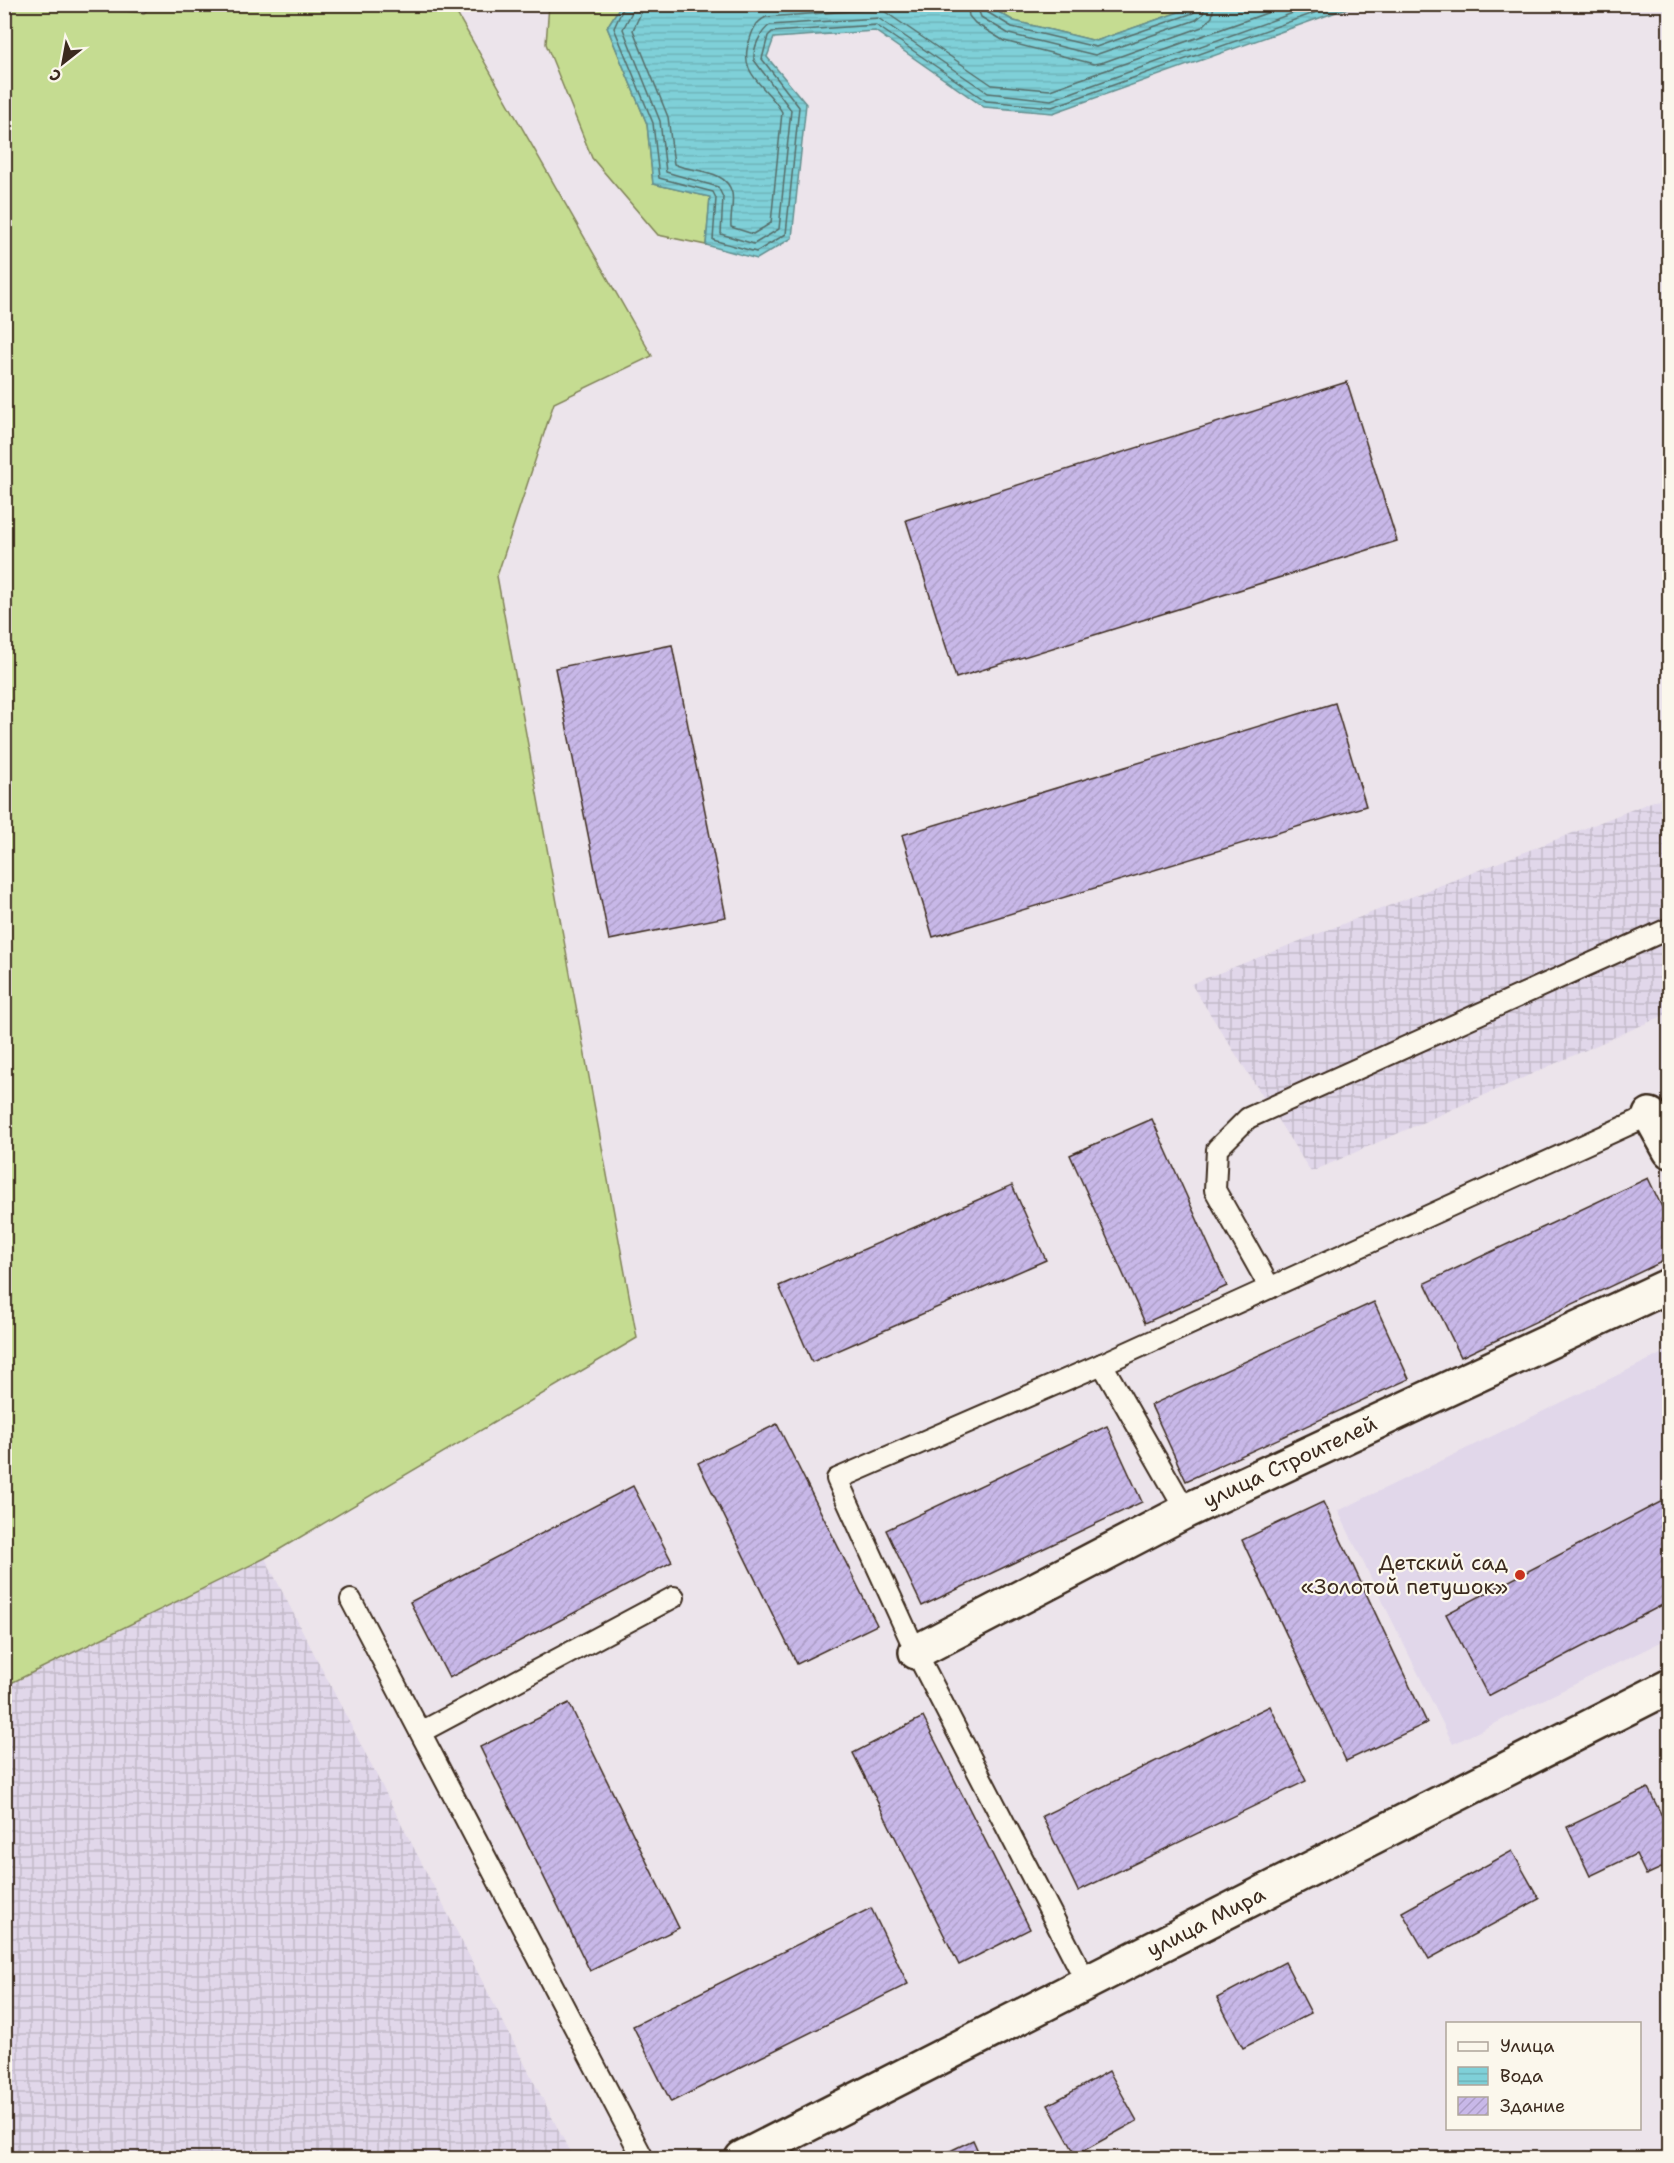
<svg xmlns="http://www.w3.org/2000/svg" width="1674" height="2163" viewBox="0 0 1674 2163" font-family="'Shantell Sans',sans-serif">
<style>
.built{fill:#e1d7ea}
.industrial{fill:url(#industrial-grid)}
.grass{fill:#c5dc91;stroke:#808358;stroke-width:1.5}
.water{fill:url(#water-rules);stroke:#648e8e;stroke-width:1.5}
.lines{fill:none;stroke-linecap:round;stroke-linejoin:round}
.shore{stroke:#566c68;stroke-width:1.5}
.building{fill:url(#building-hatch);stroke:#3b2a1e;stroke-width:1.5}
.service-casing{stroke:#3b2a1e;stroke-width:24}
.minor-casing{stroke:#3b2a1e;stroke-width:38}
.tertiary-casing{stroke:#3b2a1e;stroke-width:38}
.service{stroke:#fbf7ec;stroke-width:20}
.minor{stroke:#fbf7ec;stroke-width:33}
.tertiary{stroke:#fbf7ec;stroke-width:33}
.poi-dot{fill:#c8321e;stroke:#fbf7ec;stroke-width:2}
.labels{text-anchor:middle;stroke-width:4.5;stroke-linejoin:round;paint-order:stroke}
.street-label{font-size:21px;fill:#3b2a1e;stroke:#fbf7ec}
.poi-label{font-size:21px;fill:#3b2a1e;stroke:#fbf7ec;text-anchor:end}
</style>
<defs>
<pattern id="industrial-grid" width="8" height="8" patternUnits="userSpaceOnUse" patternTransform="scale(1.5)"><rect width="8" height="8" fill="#e1d7ea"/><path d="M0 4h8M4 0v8" fill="none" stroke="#c2b9c8"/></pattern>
<pattern id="water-rules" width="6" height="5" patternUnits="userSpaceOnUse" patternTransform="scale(1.5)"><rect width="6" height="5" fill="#7fd0d8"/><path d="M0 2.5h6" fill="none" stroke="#6fb3b9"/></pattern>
<pattern id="building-hatch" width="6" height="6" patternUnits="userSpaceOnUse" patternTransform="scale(1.5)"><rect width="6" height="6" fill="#c8b8e8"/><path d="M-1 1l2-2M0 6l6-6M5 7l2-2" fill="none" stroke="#ad9ec7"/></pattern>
</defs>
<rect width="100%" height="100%" fill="#ece4eb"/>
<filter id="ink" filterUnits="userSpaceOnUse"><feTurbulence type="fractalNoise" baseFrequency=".0167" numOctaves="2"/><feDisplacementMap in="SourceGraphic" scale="12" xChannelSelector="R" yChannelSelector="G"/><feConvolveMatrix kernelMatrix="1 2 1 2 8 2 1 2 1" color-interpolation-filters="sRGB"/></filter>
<g filter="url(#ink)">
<polygon class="built" points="1669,1350 1669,1638 1453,1744 1338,1511"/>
<g class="industrial">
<polygon points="1669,795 1669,1013 1311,1172 1191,984"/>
<polygon points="265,1558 573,2158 5,2158 5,1686"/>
</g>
<g class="grass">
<polygon points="153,4 452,5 652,356 554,403 497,576 637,1338 265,1558 5,1686 5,5 64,5 144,13"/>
<polygon points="549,5 621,5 607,27 647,124 653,184 710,197 706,245 658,235 592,158 546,44"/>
<polygon points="986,5 1199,5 1096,41 1014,21"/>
</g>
<polygon class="water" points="986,5 1014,21 1096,41 1199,5 1356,5 1053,113 984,107 875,31 774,38 767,57 806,104 792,238 757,259 706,245 710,197 653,184 647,124 607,27 621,5"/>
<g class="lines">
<g class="shore">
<polyline points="625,4 614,28 653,123 659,178 713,192 716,198 713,240 756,252 786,234 799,107 762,59 768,36 772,32 876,25 986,101 1052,107 1339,4"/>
<path d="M633 4 632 12 623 29 660 121 666 172 718 187 723 197 721 234 754 244 779 229 791 110 754 60C753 48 760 32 770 25L878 18 988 93 1051 100 1318 4"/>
<path d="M642 4 640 15 633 30 668 117 674 164C692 173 726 168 732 193 734 204 730 216 731 227L753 234 771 223 782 112C767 85 736 75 750 39 753 29 756 22 766 17L881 9 992 85 1050 90 1292 4"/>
<polyline points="967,4 969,16 975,23 1004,41 1094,64 1104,62 1202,27 1212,17 1214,4"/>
<polyline points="976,4 981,17 1009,34 1095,55 1196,20 1203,14 1205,4"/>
<polyline points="984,4 987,12 1012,27 1096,47 1193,13 1197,9 1198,4"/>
</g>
</g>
<g class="building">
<polygon points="1347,382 1397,541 956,678 906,520"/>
<polygon points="672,645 726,917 609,940 555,668"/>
<polygon points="1335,703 1366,806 933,937 902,835"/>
<polygon points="1152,1119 1227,1286 1145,1323 1070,1155"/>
<polygon points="1648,1178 1670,1224 1670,1258 1461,1357 1425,1283"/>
<polygon points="1012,1185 1046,1260 812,1362 779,1286"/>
<polygon points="1374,1302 1409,1379 1186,1481 1151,1405"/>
<polygon points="777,1424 877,1625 797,1664 698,1463"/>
<polygon points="1107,1426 1142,1502 922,1606 886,1530"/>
<polygon points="633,1486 672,1562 449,1678 410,1602"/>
<polygon points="1670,1497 1670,1601 1488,1696 1446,1614"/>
<polygon points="1323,1502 1427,1723 1346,1761 1242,1540"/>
<polygon points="569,1703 679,1928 590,1971 480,1747"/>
<polygon points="1270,1706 1306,1781 1078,1891 1042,1816"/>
<polygon points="923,1717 1030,1929 959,1965 853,1753"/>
<polygon points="1648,1788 1670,1832 1670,1864 1646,1875 1636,1854 1590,1876 1567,1827"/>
<polygon points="1512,1851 1539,1899 1429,1959 1402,1912"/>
<polygon points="871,1908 908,1984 671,2102 633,2026"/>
<polygon points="1285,1962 1311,2013 1243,2048 1217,1998"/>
<polygon points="1109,2071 1137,2121 1076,2155 1048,2105"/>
<polygon points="973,2140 981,2158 935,2158"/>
</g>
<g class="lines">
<g class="service-casing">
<g id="service">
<polyline points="1270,1288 1215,1190 1217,1149 1248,1118 1670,928"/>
<polyline points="1102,1364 1186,1511"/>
<polyline points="351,1600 643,2158"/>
<polyline points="421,1732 674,1597"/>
<polyline points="1087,1983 916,1652 837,1479 1102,1364 1650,1115"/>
</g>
</g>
<g class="minor-casing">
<g id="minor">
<polyline points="1650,1115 1670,1151"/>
<polyline points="916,1652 1186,1511 1670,1285"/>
</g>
</g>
<g class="tertiary-casing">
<polyline id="tertiary" points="742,2158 1670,1686"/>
</g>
<use href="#service" class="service"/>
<use href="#minor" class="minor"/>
<use href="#tertiary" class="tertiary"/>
</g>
</g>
<circle class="poi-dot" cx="1520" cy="1575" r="6"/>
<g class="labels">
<g class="street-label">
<text transform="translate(1290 1462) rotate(-25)" y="7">улица Строителей</text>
<text transform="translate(1206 1922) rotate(-27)" y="7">улица Мира</text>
</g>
<g class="poi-label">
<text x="1508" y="1570">Детский сад<tspan x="1508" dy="24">«Золотой петушок»</tspan></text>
</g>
</g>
<rect width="1674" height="2163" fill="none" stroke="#fbf7ec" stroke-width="24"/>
<rect x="12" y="12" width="1650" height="2139" fill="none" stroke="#3b2a1e" stroke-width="2" filter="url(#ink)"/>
<rect x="1446" y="2022" width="195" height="108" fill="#fbf7ec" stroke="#aea59a" stroke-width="1.5"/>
<rect x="1458" y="2042" width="30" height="9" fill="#fbf7ec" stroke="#aea59a" stroke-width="1.5"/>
<text x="1500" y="2052" font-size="18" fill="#3b2a1e">Улица</text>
<rect x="1458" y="2067" width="30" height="18" fill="url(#water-rules)" stroke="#aea59a" stroke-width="1.5"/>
<text x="1500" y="2082" font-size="18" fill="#3b2a1e">Вода</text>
<rect x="1458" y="2097" width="30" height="18" fill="url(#building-hatch)" stroke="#aea59a" stroke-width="1.5"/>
<text x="1500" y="2112" font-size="18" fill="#3b2a1e">Здание</text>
<g transform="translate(63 63) rotate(211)" stroke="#fbf7ec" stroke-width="4.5" paint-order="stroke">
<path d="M0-4.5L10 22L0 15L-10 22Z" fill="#3b2a1e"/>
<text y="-9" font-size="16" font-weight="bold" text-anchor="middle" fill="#3b2a1e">С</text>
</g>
</svg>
